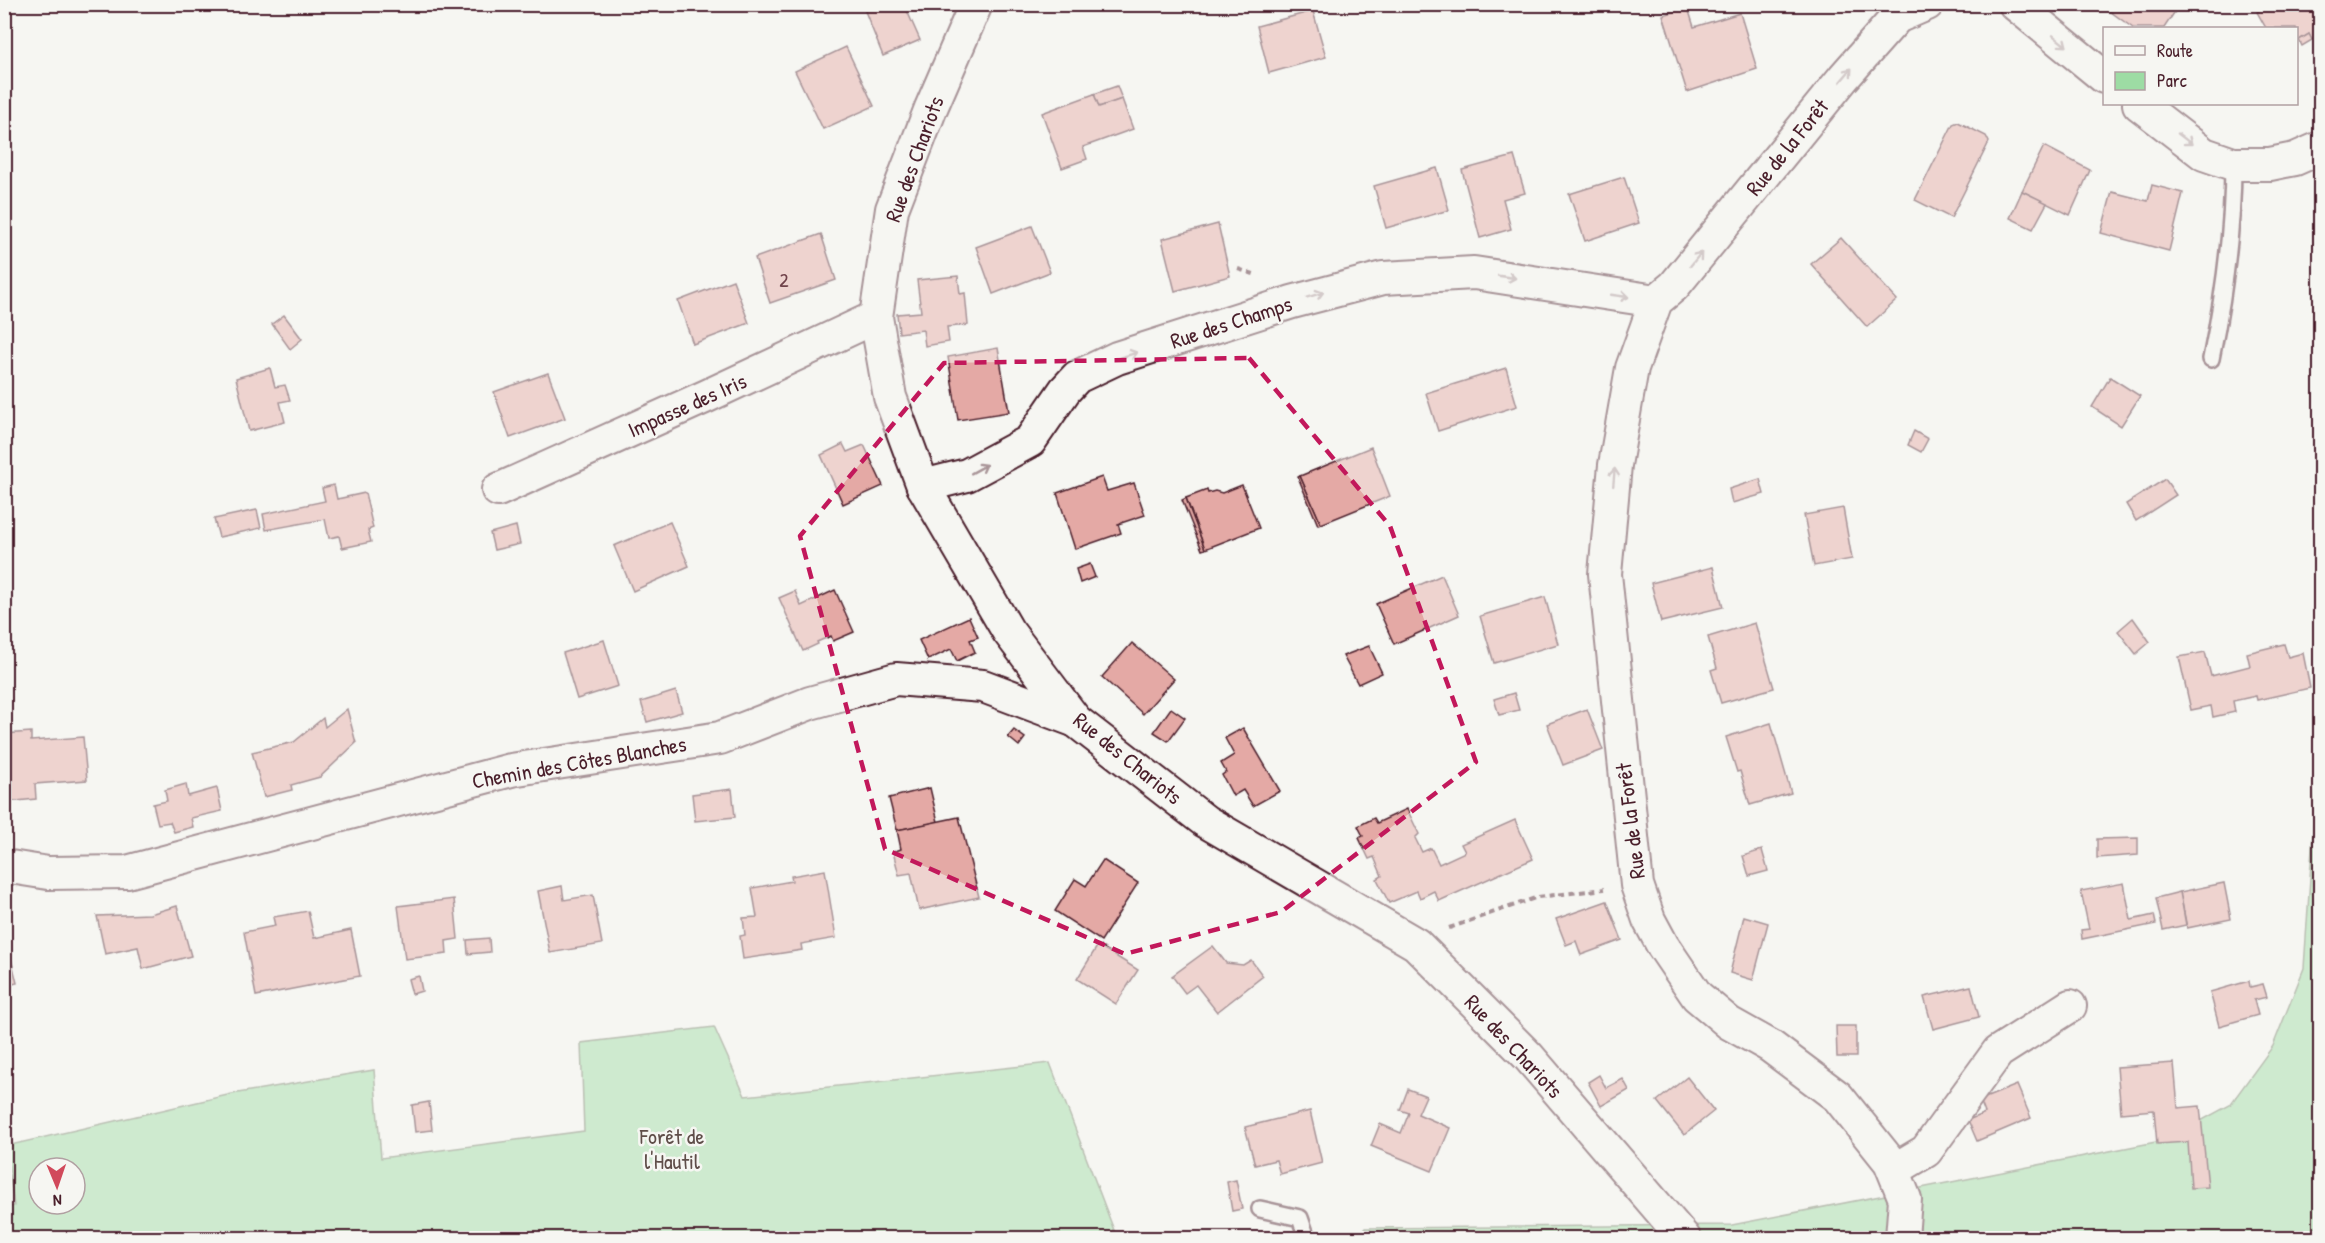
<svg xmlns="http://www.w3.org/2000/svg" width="2325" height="1243" viewBox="0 0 2325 1243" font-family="'Patrick Hand',sans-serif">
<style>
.green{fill:#9ddca4;stroke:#747e68;stroke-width:1.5;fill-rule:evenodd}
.building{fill:#e4a9a5;stroke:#4a1f2b;stroke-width:1.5}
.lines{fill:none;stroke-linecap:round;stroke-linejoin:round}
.lane-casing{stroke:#4a1f2b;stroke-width:20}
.street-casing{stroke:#4a1f2b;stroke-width:36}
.path{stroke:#4a1f2b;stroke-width:4;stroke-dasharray:6 4.5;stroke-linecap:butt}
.lane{stroke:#f6f6f2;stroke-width:15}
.street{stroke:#f6f6f2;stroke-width:32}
.oneway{stroke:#a99598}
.marked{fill:none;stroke:#c2185b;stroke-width:4.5;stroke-dasharray:12 8;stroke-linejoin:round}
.labels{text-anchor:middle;stroke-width:5;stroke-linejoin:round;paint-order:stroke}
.number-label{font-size:20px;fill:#70424a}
.street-label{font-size:22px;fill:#4a1f2b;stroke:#f6f6f2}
.park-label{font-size:22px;fill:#5f4e49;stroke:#f6f6f2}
</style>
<rect width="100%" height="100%" fill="#f6f6f2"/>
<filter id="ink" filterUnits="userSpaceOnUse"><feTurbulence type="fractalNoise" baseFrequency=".0167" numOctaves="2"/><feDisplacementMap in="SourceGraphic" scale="12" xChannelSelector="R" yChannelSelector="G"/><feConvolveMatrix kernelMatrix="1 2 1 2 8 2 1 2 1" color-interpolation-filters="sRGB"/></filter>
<g filter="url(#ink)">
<g class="green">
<polygon points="2320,728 2320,1238 1363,1238 1365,1228 1732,1225 2166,1140 2230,1105 2273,1046 2304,968"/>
<path d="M714 1027 745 1096 1050 1063 1117 1238H5V1208L14 1206 6 1146 232 1094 374 1070 381 1158 584 1131 581 1043ZM39 1168H75V1204H39Z"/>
</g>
<g class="building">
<polygon points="866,4 904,4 920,40 883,56 863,6"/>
<polygon points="2100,4 2180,4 2164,28 2133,28"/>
<polygon points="2269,4 2317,4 2320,11 2320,35 2312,40 2309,34 2296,42 2296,28 2266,28 2257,12"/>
<polygon points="1688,8 1694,27 1740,13 1757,69 1687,92 1663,15"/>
<polygon points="1313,11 1326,57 1269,73 1257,26"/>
<polygon points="2309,34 2312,40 2302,46 2299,40"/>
<polygon points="846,47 874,106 823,129 795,71"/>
<polygon points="1117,86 1122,99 1099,107 1094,94"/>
<polygon points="1094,94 1099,107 1122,99 1133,129 1083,147 1087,159 1062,168 1042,113"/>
<polygon points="1958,122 1986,136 1989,142 1951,218 1915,200 1953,124"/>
<polygon points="2044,146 2090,170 2070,215 2022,191"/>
<polygon points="1514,156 1525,193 1503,199 1511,229 1480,238 1462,170"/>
<polygon points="1437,168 1449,210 1386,228 1374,186"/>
<polygon points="1624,177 1639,223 1585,241 1569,194"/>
<polygon points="2152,185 2183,193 2169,251 2101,233 2112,192 2148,201"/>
<polygon points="2022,191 2047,203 2033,229 2010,218"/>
<polygon points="1218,224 1230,276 1175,291 1162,239"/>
<polygon points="1032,226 1050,272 993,294 976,247"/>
<polygon points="821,234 836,280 770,303 755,258"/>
<polygon points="1841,238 1897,300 1867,327 1811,264"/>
<polygon points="958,276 960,294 965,293 968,325 947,327 949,342 925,346 923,330 899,333 897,314 921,312 917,280"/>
<polygon points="733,280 749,323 693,344 678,301"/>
<polygon points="284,315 302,339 290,349 272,324"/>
<polygon points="998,348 1009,412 958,420 948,357"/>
<polygon points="270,368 275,387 285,385 290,400 280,402 285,422 249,431 236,378"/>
<polygon points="1506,368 1517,406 1438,431 1426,393"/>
<polygon points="548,373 565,418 510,438 494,392"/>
<polygon points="2110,377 2140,396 2121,426 2092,407"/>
<polygon points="1914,431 1928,439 1921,452 1908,445"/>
<polygon points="843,444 847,452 864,445 883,486 843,504 821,455"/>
<polygon points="1371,447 1390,496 1321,524 1300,476"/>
<polygon points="1300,476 1321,524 1318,525 1298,477"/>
<polygon points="1102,477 1107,491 1134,483 1145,515 1118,524 1121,533 1075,549 1057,493"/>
<polygon points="1760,479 1764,494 1732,503 1729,489"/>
<polygon points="2165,479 2176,495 2136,521 2126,504"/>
<polygon points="334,485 337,499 365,493 373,528 368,530 371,542 342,548 339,536 329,538 325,519 266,530 263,514 325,501 322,488"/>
<polygon points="1242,485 1259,528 1205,549 1186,498 1207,490 1208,493 1215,491 1222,493"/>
<polygon points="1186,498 1189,507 1205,549 1202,550 1182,500"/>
<polygon points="1843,508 1852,559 1814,566 1804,515"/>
<polygon points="257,510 261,528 219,537 214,519"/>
<polygon points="670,522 689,566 633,591 614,546"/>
<polygon points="516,526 520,544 494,550 490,533"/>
<polygon points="1090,564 1095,577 1080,583 1076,569"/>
<polygon points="1713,567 1723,607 1661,622 1651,583"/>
<polygon points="1442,575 1459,615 1394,644 1376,604"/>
<polygon points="835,590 854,632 833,641 831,636 817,642 818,644 803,651 779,598 795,591 801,606"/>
<polygon points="1545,597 1558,644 1494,663 1480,616"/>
<polygon points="969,617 978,637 970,640 975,652 957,661 951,649 928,660 919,640"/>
<polygon points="2133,618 2150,642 2136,654 2118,631"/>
<polygon points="1755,623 1774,688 1721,703 1711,670 1717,668 1708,637"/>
<polygon points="604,640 618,686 577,699 563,653"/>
<polygon points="1132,643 1174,679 1143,714 1102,677"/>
<polygon points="2284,644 2288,657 2303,653 2310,688 2257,700 2256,696 2233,701 2235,712 2213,717 2211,706 2191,710 2179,657 2205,652 2211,676 2250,666 2247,653"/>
<polygon points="1369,646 1382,673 1358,684 1343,656"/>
<polygon points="676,691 682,712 647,722 641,702"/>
<polygon points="1514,693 1519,710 1499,715 1494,699"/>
<polygon points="1171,708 1185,718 1168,741 1154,732"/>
<polygon points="347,709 356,743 320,777 291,785 292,790 264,797 252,752 294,742 323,718 325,727"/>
<polygon points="1587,709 1603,750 1563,765 1547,724"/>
<polygon points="1771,723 1791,793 1750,805 1740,771 1737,772 1726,737"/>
<polygon points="1243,728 1280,791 1253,806 1243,790 1233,796 1222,775 1226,772 1221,763 1234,755 1225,738"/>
<polygon points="1014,730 1025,738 1019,746 1008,737"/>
<polygon points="31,732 31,741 83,737 87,780 35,784 36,799 7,802 4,734"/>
<polygon points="186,784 188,796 217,788 222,811 191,818 193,827 174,832 170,822 158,824 153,804 167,801 165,790"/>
<polygon points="930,788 938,822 897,830 889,798"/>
<polygon points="732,789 735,817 695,821 692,794"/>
<polygon points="1407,809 1419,834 1415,838 1422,852 1431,848 1439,864 1465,852 1461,844 1515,820 1533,859 1439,901 1434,891 1420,898 1417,891 1389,903 1377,879 1382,876 1374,857 1369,859 1359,838 1363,836 1358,826 1374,818 1377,823"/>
<polygon points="959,817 979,897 919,910 911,873 899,875 893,852 901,849 897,830"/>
<polygon points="2138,838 2138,855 2097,858 2097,839"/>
<polygon points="1762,850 1768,871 1749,876 1743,856"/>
<polygon points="1103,860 1138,883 1101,941 1055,911 1075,879 1086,886"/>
<polygon points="825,870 836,938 801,944 802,950 743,959 740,936 745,935 743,918 757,917 752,888 792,881 791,876"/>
<polygon points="2124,883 2131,920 2154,915 2156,924 2082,939 2081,930 2089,929 2081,891"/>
<polygon points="2224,883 2231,919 2187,928 2180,892"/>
<polygon points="562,886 564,900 593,895 602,944 550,953 538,891"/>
<polygon points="2180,892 2186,925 2163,930 2156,898"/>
<polygon points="454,899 458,939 446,941 447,954 405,959 398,906"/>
<polygon points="1607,901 1622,940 1581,955 1576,941 1566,945 1556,919"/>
<polygon points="177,906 191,956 143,969 138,947 105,954 97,916 150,914"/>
<polygon points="308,911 314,938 351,930 360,976 256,996 244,932 275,926 273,917"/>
<polygon points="1744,916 1768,923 1753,980 1730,973"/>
<polygon points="5,934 17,983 4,986 4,934"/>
<polygon points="489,938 490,952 468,954 467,940"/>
<polygon points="1098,945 1138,970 1116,1004 1077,979"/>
<polygon points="1213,946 1226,963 1243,965 1251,960 1263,976 1217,1012 1196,985 1185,993 1172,976"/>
<polygon points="419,976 422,991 412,994 408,979"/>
<polygon points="2249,981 2250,987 2263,984 2267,997 2254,1000 2258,1015 2219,1026 2210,992"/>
<polygon points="1971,986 1979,1017 1933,1029 1924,997"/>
<polygon points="1836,1026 1856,1026 1856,1057 1837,1057"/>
<polygon points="2174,1063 2178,1108 2200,1106 2208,1187 2191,1188 2188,1142 2157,1144 2154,1110 2121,1113 2117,1067"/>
<polygon points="1599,1075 1606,1088 1623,1079 1629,1090 1601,1106 1588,1082"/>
<polygon points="1687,1077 1714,1111 1684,1135 1657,1101"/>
<polygon points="2017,1085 2031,1118 1977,1141 1968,1120 1985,1113 1980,1100"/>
<polygon points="1408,1089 1426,1096 1418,1114 1450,1128 1432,1171 1371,1146 1380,1124 1401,1133 1409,1113 1400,1110"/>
<polygon points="429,1102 432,1130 415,1132 412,1105"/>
<polygon points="1310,1111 1322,1163 1280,1174 1276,1160 1255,1165 1245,1127"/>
<polygon points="1236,1180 1242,1209 1232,1211 1227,1182"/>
</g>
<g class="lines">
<g class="lane-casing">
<g id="lane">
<path d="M2211 359C2224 295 2233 229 2233 164"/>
<polyline points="1260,1209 1300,1218 1307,1238"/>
</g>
</g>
<g class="street-casing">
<g id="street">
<polyline points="976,4 931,108 892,209 876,317 890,397 923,486 1008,631 1076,721 1205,821 1416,944 1528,1056 1684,1238"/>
<polyline points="2015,4 2104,77"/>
<polyline points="2139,104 2204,154 2233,164 2270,164 2295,159 2320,148"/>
<polyline points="923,486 967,475 1030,441 1065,390 1077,377 1117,358 1292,302 1383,278 1474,273 1656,301"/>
<polyline points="498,490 707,396 876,317"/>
<polyline points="4,866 48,873 127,872 511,770 720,738 810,703 896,679 983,686 1076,721"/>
<polyline points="1894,1170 1926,1151 1998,1052 2070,1006"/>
<polyline points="1902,1238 1905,1199 1890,1162 1838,1097 1770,1046 1729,1023 1697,996 1663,946 1649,920 1637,885 1605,574 1615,465 1632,368 1656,301 1674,286 1844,77 1897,17 1927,4"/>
</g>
</g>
<g class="path">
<polyline points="1238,269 1257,275"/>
<polyline points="1449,928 1538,897 1604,889"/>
</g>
<use href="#lane" class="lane"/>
<use href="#street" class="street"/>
</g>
<defs><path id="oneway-shaft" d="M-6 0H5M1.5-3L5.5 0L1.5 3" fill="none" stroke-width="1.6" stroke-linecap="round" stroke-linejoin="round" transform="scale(1.5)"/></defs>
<g class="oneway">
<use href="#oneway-shaft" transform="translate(2060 41) rotate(39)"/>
<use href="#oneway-shaft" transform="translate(1846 75) rotate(-50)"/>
<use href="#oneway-shaft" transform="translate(2185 139) rotate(38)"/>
<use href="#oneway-shaft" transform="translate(1696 259) rotate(-51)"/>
<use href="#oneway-shaft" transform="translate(1507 277) rotate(8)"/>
<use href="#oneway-shaft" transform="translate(1315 295) rotate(-17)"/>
<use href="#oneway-shaft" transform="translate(1620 296) rotate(8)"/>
<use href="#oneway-shaft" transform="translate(1129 355) rotate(-16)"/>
<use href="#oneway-shaft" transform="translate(979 469) rotate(-29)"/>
<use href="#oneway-shaft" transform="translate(1614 477) rotate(-85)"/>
</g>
</g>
<path d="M0 0H2325V1243H0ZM1249 358 1390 526 1476 762 1281 912 1125 954 885 849 800 536 944 363Z" fill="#f6f6f2" fill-opacity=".55" fill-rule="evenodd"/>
<path class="marked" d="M1249 358 1390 526 1476 762 1281 912 1125 954 885 849 800 536 944 363Z"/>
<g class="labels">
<g class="number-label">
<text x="784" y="287">2</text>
</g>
<g class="street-label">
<text transform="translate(1787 147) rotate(-51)" y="8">Rue de la Forêt</text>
<text transform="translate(914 159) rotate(-70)" y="8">Rue des Chariots</text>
<text transform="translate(1231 322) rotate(-18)" y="8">Rue des Champs</text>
<text transform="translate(687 405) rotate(-24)" y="8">Impasse des Iris</text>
<text transform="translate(1128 758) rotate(39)" y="8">Rue des Chariots</text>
<text transform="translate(579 762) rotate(-10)" y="8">Chemin des Côtes Blanches</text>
<text transform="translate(1630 821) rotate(-97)" y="8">Rue de la Forêt</text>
<text transform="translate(1514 1046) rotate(47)" y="8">Rue des Chariots</text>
</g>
<g class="park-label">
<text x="672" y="1144">Forêt de<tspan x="672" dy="25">l'Hautil</tspan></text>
</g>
</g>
<rect width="2325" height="1243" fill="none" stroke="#f6f6f2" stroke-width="24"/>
<rect x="12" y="12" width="2301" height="1219" fill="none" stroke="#4a1f2b" stroke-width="2" filter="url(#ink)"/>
<rect x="2103" y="27" width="195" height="78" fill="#f6f6f2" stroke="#b1a0a2" stroke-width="1.5"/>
<rect x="2115" y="46" width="30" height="9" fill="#f6f6f2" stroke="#b1a0a2" stroke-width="1.5"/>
<text x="2157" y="57" font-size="18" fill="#4a1f2b">Route</text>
<rect x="2115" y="72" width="30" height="18" fill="#9ddca4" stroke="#b1a0a2" stroke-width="1.5"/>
<text x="2157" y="87" font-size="18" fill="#4a1f2b">Parc</text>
<g transform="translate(57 1186) rotate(178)"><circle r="28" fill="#f6f6f2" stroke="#b1a0a2" stroke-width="1.5"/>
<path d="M0-4.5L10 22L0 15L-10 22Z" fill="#d1495b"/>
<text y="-9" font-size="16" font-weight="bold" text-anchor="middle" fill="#4a1f2b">N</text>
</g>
</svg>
